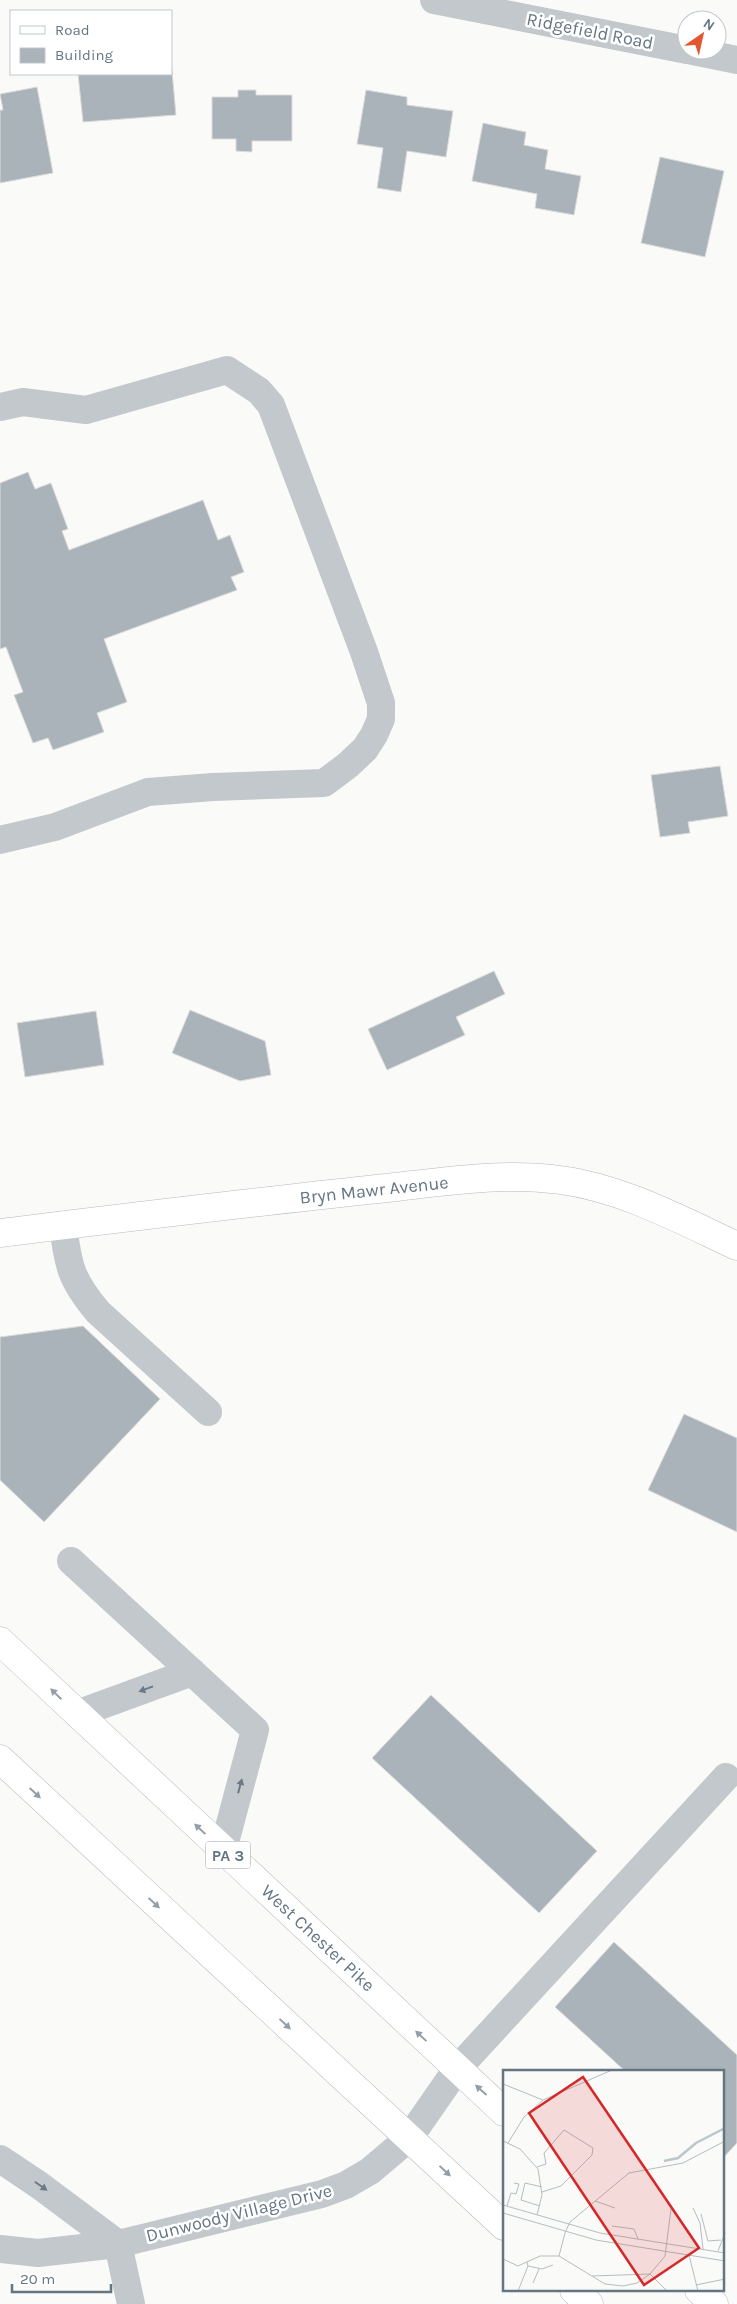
<svg xmlns="http://www.w3.org/2000/svg" width="737" height="2304" viewBox="0 0 737 2304" font-family="Karla,sans-serif">
<style>
.building{fill:#aab3b9;stroke:#dcdcda}
.lines{fill:none;stroke-linecap:round;stroke-linejoin:round}
.major-casing{stroke:#b5babe;stroke-width:29}
.highway-casing{stroke:#b4b9bd;stroke-width:29}
.minor{stroke:#c3c8cc;stroke-width:28}
.major{stroke:#fff;stroke-width:28}
.highway{stroke:#fff;stroke-width:28}
.oneway{fill:#6a7a87}
.oneway2{fill:#939fa8}
.labels{text-anchor:middle;stroke-width:5;stroke-linejoin:round;paint-order:stroke}
.shield{fill:#fff;stroke:#939fa8;stroke-width:1}
.shield-label{font-size:16px;font-weight:bold;fill:#657683}
.street-label{font-size:18px;fill:#657683;stroke:#fff}
.inset-river{fill:none;stroke:#bbc7cb;stroke-width:2.5}
.inset-road{fill:none;stroke:#b5bdc2;stroke-width:1}
.view{fill:#d62828;fill-opacity:0.15;stroke:#d62828;stroke-width:2.5}
.inset-edge{fill:none;stroke:#657683;stroke-width:2.5}
</style>
<rect width="100%" height="100%" fill="#fafaf8"/>
<g class="building">
<polygon points="171,60 176,115 83,122 78,74 171,74"/>
<polygon points="37,87 53,173 0,183 0,110 3,110 0,94"/>
<polygon points="238,90 256,90 256,95 292,95 292,141 252,141 252,152 236,151 236,139 212,139 212,97 238,97"/>
<polygon points="366,90 407,97 407,105 453,111 446,157 407,151 401,192 377,188 383,148 357,144"/>
<polygon points="483,123 526,132 524,145 548,150 545,169 581,176 574,215 535,208 537,194 472,181"/>
<polygon points="660,157 724,171 705,257 641,243"/>
<polygon points="28,472 35,489 51,483 68,529 62,531 69,550 203,500 218,540 230,535 244,572 231,577 237,590 104,639 127,702 97,713 104,732 53,750 48,738 33,743 14,695 23,692 6,647 0,649 0,483"/>
<polygon points="720,766 728,816 688,822 690,833 660,837 651,775"/>
<polygon points="494,971 505,994 456,1017 465,1035 387,1070 368,1029"/>
<polygon points="190,1010 265,1041 271,1075 240,1081 172,1053"/>
<polygon points="96,1011 104,1065 25,1077 17,1023"/>
<polygon points="83,1326 160,1399 44,1522 0,1480 0,1337"/>
<polygon points="684,1414 737,1438 737,1532 648,1490"/>
<polygon points="431,1695 597,1851 539,1913 372,1758"/>
<polygon points="614,1942 737,2055 737,2143 723,2158 723,2072 626,2072 555,2007"/>
</g>
<g class="lines">
<g class="major-casing">
<path id="major" d="M0 1233C123 1218 245 1203 368 1190 431 1184 498 1171 560 1180 622 1188 681 1220 737 1246"/>
</g>
<g class="highway-casing">
<g id="highway">
<polyline points="0,1641 504,2112"/>
<polyline points="0,1759 504,2226"/>
<polyline points="574,2290 589,2304"/>
<polyline points="699,2290 714,2304"/>
</g>
</g>
<g class="minor">
<polyline points="434,0 687,50"/>
<polyline points="688,50 737,60"/>
<polyline points="0,407 23,402 86,410 227,370 259,391 271,405 364,652 381,703 381,719 374,735 365,749 348,765 324,783 213,787 148,792 55,827 0,840"/>
<path d="M63 1225C68 1266 71 1280 98 1312L208 1412"/>
<polyline points="71,1561 255,1730 223,1850"/>
<polyline points="77,1714 192,1672"/>
<polyline points="0,2159 39,2185 118,2244 131,2304"/>
<polyline points="0,2249 38,2253 118,2244 322,2194 346,2185 370,2171 409,2138 457,2069 726,1777"/>
</g>
<use href="#major" class="major"/>
<use href="#highway" class="highway"/>
</g>
<defs><path id="oneway-solid" d="M-6-.8H1V-3.2L6.5 0L1 3.2V.8H-6Z" transform="scale(1.25)"/></defs>
<g class="oneway">
<use href="#oneway-solid" transform="translate(146 1689) rotate(160)"/>
<use href="#oneway-solid" transform="translate(240 1786) rotate(-75)"/>
<use href="#oneway-solid" transform="translate(41 2186) rotate(35)"/>
</g>
<g class="oneway2">
<use href="#oneway-solid" transform="translate(56 1694) rotate(-136)"/>
<use href="#oneway-solid" transform="translate(35 1793) rotate(43)"/>
<use href="#oneway-solid" transform="translate(200 1829) rotate(-137)"/>
<use href="#oneway-solid" transform="translate(154 1903) rotate(43)"/>
<use href="#oneway-solid" transform="translate(285 2024) rotate(43)"/>
<use href="#oneway-solid" transform="translate(421 2036) rotate(-137)"/>
<use href="#oneway-solid" transform="translate(481 2090) rotate(-138)"/>
<use href="#oneway-solid" transform="translate(445 2171) rotate(43)"/>
</g>
<g class="labels">
<rect class="shield" x="205.5" y="1841.5" width="45" height="27" rx="4"/>
<g class="shield-label">
<text x="228" y="1861">PA 3</text>
</g>
<g class="street-label">
<text transform="translate(590 31) rotate(11)" y="6">Ridgefield Road</text>
<text transform="translate(374 1190) rotate(-6)" y="6">Bryn Mawr Avenue</text>
<text transform="translate(318 1938) rotate(43)" y="6">West Chester Pike</text>
<text transform="translate(239 2213) rotate(-14)" y="6">Dunwoody Village Drive</text>
</g>
</g>
<g transform="translate(503 2070)">
<rect width="221" height="221" fill="#fafaf8"/>
<path class="inset-river" d="M161 91 175 88 193 73 222 58"/>
<path class="inset-road" d="M0 14 40 30M0 71 17 79 35 99 39 125 34 145M5 73 21 47 40 30 109 0M34 97 43 94 41 83 61 60 90 78 89 85 58 116 39 122M92 131 112 138M0 135 97 163 222 183M4 136 8 123 13 124 16 114 11 113M37 136 18 130 22 113 39 117M190 138 197 153 200 179M0 143 93 170 222 191M198 144 205 171 218 170M109 156 131 159 135 169M62 163 67 152 126 103 180 93 222 71M215 181 222 163M186 185 195 221M56 186 62 163M0 189 15 196 37 186H56L102 214 120 216 134 213 147 204 162 186 168 139M25 196 39 199 50 195M89 206 147 204 164 221M30 213 36 199M193 215 222 209M15 221 25 196 24 192"/>
<path class="view" d="M80 7 196 178 141 215 26 43Z"/>
<rect width="221" height="221" class="inset-edge"/>
</g>
<rect x="10" y="10" width="162" height="65" fill="#ffffff" stroke="#c1c8cd"/>
<rect x="20" y="26" width="25" height="8" fill="#ffffff" stroke="#c1c8cd"/>
<text x="55" y="35" font-size="15" fill="#657683">Road</text>
<rect x="20" y="48" width="25" height="15" fill="#aab3b9" stroke="#c1c8cd"/>
<text x="55" y="60" font-size="15" fill="#657683">Building</text>
<g transform="translate(702 35) rotate(34)"><circle r="24" fill="#ffffff" stroke="#c1c8cd"/>
<path d="M0-4L9 19L0 12L-9 19Z" fill="#e4572e"/>
<text y="-8" font-size="14" font-weight="bold" text-anchor="middle" fill="#657683">N</text>
</g>
<path d="M12 2284v8h99v-8" fill="none" stroke="#657683" stroke-width="2.5"/>
<text x="20" y="2284" font-size="15" fill="#657683" stroke="#ffffff" stroke-width="4" paint-order="stroke">20 m</text>
</svg>
